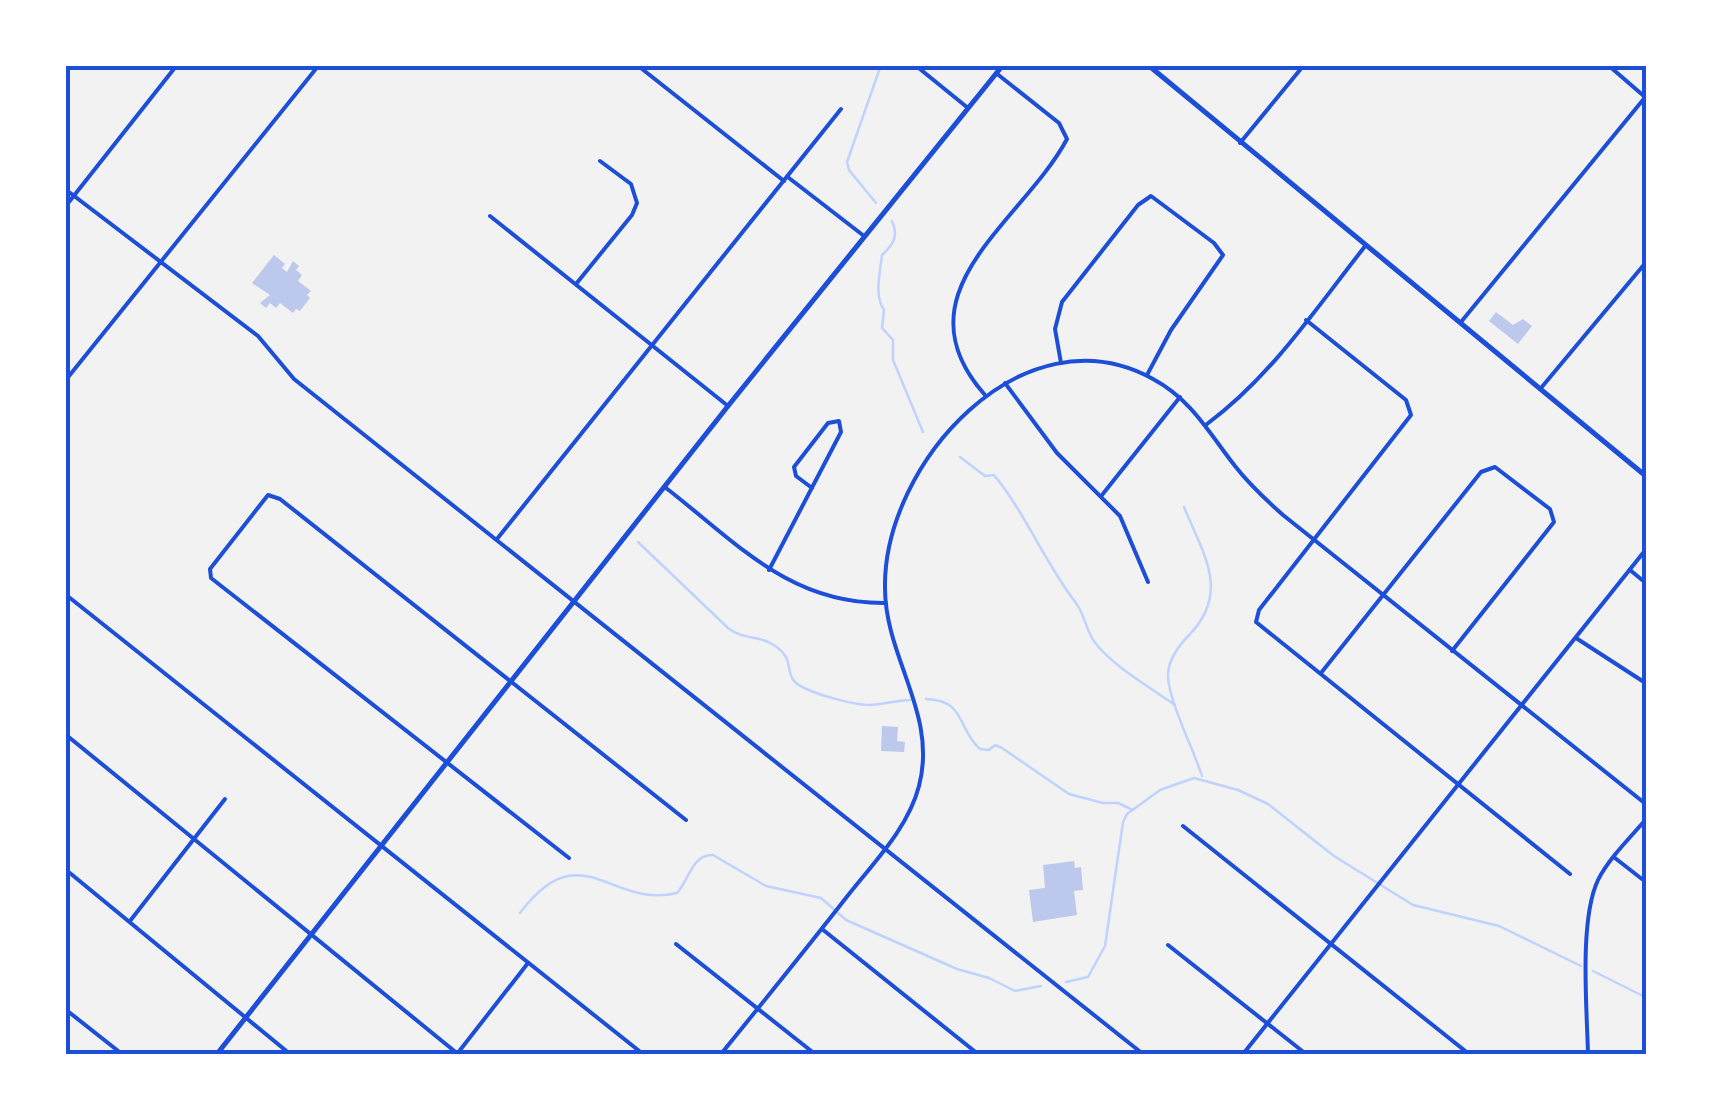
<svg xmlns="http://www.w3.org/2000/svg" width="1712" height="1119" viewBox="0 0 1712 1119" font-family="Poppins,sans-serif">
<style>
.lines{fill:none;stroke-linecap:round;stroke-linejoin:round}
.stream{stroke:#bfd3fe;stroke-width:2.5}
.building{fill:#bdc9ec}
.minor{stroke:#1d4ed8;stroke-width:4}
.tertiary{stroke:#1d4ed8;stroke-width:4}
.secondary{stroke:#1d4ed8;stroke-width:5}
.neatline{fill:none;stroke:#1d4ed8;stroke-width:4}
</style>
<rect width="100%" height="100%" fill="#f2f2f2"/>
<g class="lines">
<g class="stream">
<polyline points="876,203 849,170 847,162 881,65"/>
<path d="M892 221C899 236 893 245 882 255 880 273 874 296 884 310L882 328 893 340V360L923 432"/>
<path d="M960 457 985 476 994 475C1026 514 1045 563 1076 603 1085 615 1086 632 1096 644 1117 669 1148 686 1175 705"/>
<path d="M1184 507C1202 552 1231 591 1190 634 1179 645 1169 658 1168 674 1167 698 1194 750 1202 776"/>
<path d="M638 542 728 628C745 641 756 634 772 644 796 658 784 671 795 682 807 693 854 705 870 705 883 705 896 700 910 700"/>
<path d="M926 699C966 700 957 729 980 749L989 750 995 745 1002 748 1069 794 1103 803H1118L1133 810"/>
<path d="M520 913C581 832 610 909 677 893 689 880 692 854 713 855L766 886 821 898 846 920 957 969 989 978 1015 991 1041 986"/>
<polyline points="1593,971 1647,998"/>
<polyline points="1066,982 1088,977 1105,946 1123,822 1127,814 1160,790 1194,778 1238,790 1268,804 1334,856 1413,905 1499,926 1581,966"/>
</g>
</g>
<g class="building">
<polygon points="274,255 285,264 282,268 287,272 293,261 299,266 296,270 302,275 298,281 311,291 307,295 310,298 300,311 296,309 293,313 280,303 276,308 270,303 266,308 260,303 270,295 252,283"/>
<polygon points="1496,312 1513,325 1523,319 1532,326 1518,344 1489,321"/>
<polygon points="882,726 898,727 897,741 905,742 904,752 881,751"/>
<polygon points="1074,861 1075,868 1081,867 1083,890 1074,891 1077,915 1033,922 1029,890 1045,888 1043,865"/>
</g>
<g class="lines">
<g class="minor">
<polyline points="637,65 784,181"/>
<polyline points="915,65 968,108"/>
<polyline points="1608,65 1645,97"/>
<polyline points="1240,143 1304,65"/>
<polyline points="789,178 864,236"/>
<polyline points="65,207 177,65"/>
<polyline points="490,216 728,406"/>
<polyline points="576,284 632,215 637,203 631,184 600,161"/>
<polyline points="1306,320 1406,400 1411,415 1259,610 1256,622 1570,874"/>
<polyline points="1461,322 1647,95"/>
<polyline points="1061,363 1055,329 1062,302 1138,205 1151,196 1214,243 1223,255 1171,330 1147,375"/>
<polyline points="65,381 319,65"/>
<polyline points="1005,383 1057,453 1120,516 1148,582"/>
<polyline points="1541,388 1647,261"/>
<path d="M985 395C894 292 1023 222 1067 139L1059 123 996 73"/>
<path d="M1207 424C1271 377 1317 307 1366 245"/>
<path d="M666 488C736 542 789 604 885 603"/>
<polyline points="1102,495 1180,397"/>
<polyline points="497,539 841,109"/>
<polyline points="769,570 841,432 839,421 828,423 794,467 796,476 812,488"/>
<polyline points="1630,570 1647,584"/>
<polyline points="65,594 643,1054"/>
<polyline points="1576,638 1647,684"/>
<polyline points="1321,673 1481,472 1495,467 1550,509 1554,522 1452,651"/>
<polyline points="65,734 458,1054"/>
<polyline points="1183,826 1469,1054"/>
<polyline points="569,858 211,578 210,569 268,495 280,499 686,820"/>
<polyline points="1615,858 1647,883"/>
<polyline points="130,921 225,799"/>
<polyline points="822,929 978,1054"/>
<polyline points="676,944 815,1054"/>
<polyline points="1168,945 1306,1054"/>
<polyline points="65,1009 122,1054"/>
<polyline points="457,1054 528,963"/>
<path d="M721 1054C764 1001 807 948 849 894 875 861 908 828 919 786 938 714 885 658 885 588 883 464 1023 307 1153 379 1192 400 1209 433 1235 466 1249 484 1266 500 1283 515L1647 805"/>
<path d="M1588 1054C1587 1009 1579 920 1598 880 1609 858 1631 837 1647 818"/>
</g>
<g class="tertiary">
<polyline points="65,189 258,336 294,379 1143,1054"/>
<polyline points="65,869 290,1054"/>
<polyline points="1243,1054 1647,548"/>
</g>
<g class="secondary">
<polyline points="1148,65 1647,477"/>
<polyline points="217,1054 728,406 1003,65"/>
</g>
</g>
<rect width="1712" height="1119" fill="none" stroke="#ffffff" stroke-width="135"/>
<rect x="68" y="68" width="1576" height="984" class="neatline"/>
</svg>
